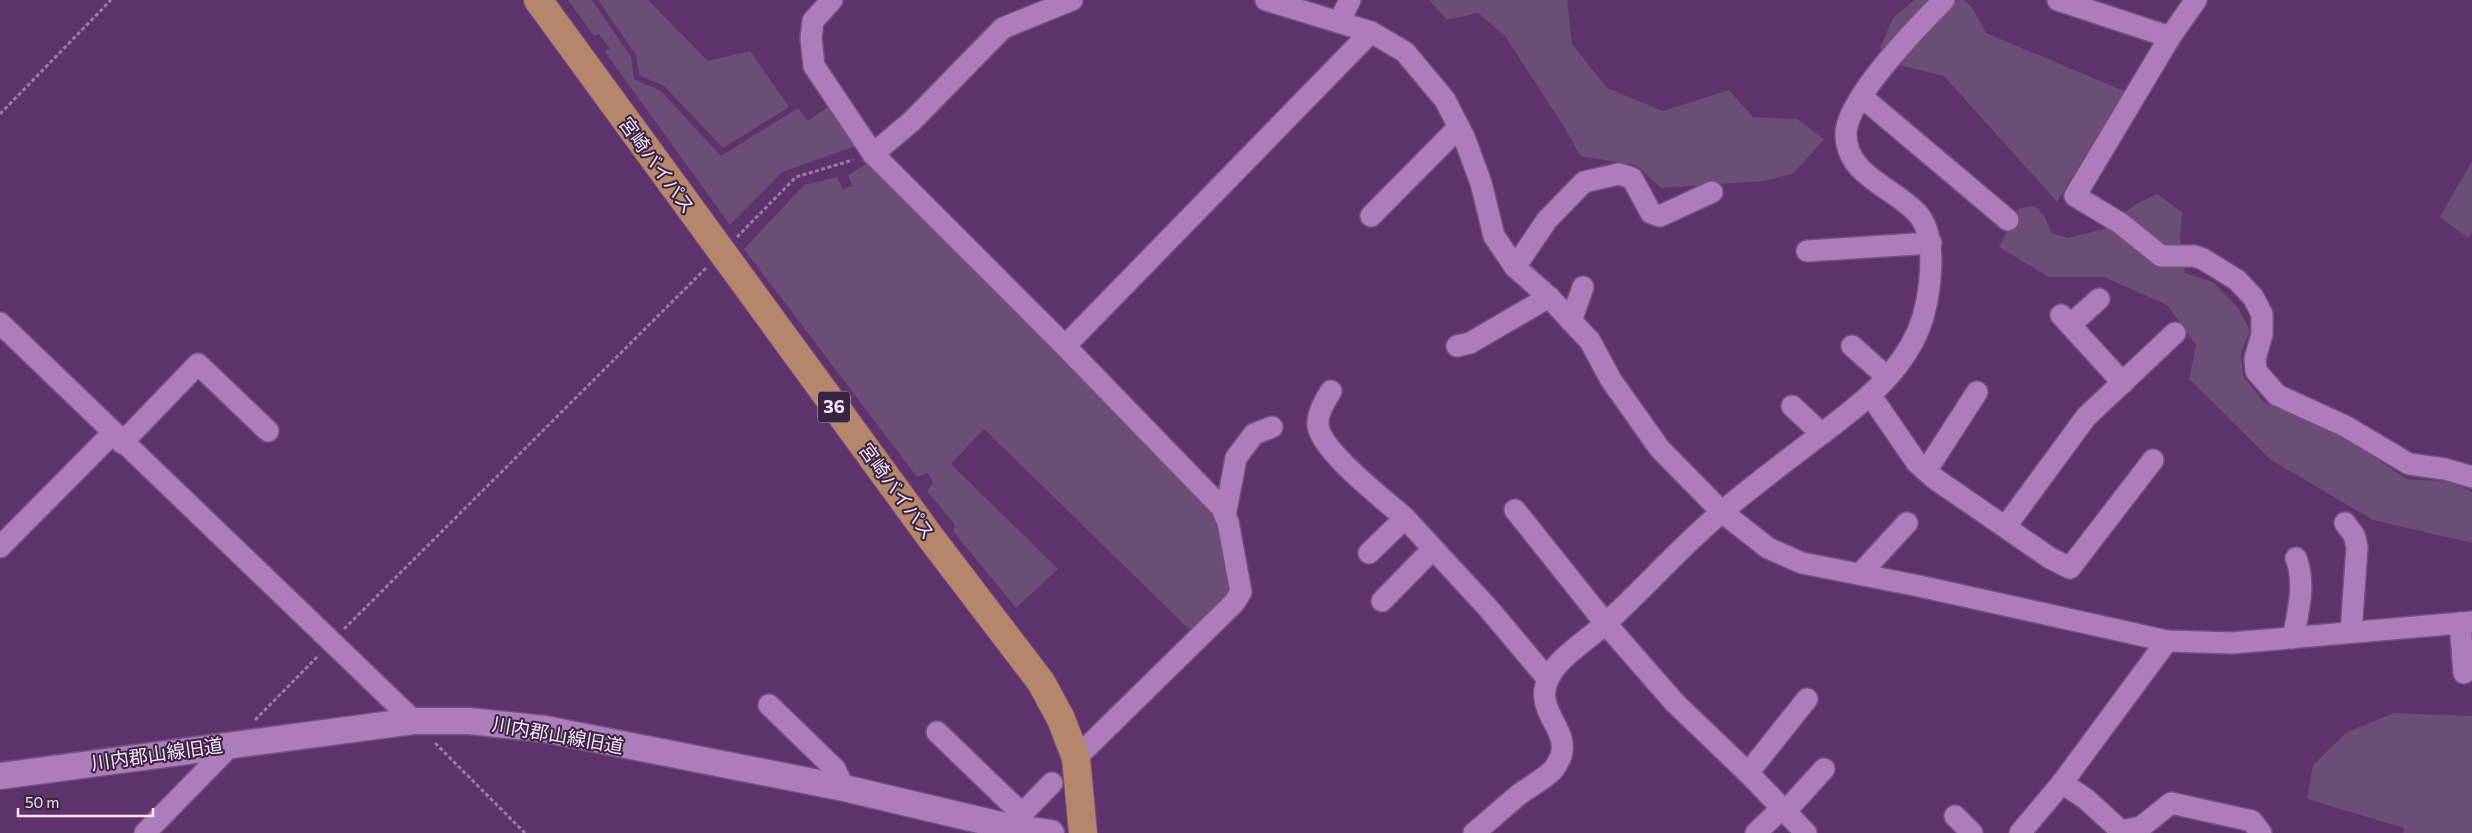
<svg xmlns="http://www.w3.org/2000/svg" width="2472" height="833" viewBox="0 0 2472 833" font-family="Commissioner,'Noto Sans JP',sans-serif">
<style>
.green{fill:#6c4d76}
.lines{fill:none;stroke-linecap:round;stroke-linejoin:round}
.minor-casing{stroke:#754f80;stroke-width:24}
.tertiary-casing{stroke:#754f80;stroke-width:29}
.primary-casing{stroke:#754f80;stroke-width:30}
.path{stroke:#9c79a6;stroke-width:3;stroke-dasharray:4 2.5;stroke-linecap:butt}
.minor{stroke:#ac7cbb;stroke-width:21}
.tertiary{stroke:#ac7cbb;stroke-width:26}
.primary{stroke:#b5856c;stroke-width:28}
.labels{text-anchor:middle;stroke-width:4;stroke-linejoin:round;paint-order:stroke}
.shield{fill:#38243e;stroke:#beaac4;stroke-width:1}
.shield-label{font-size:18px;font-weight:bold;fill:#f8e3fe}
.street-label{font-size:19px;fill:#f8e3fe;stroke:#38243e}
</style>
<rect width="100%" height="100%" fill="#5e326b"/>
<g class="green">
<polygon points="568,0 592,0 631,57 634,79 661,91 721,156 798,108 808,121 832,104 858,145 782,172 730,225 605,52 610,49 599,34 594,36"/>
<polygon points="598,0 648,0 708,61 750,51 789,107 723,148 664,86 639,75 636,55"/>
<polygon points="1429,0 1567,0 1572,44 1607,88 1663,111 1729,90 1753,117 1797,119 1824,139 1794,173 1765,181 1661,188 1636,165 1580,156 1566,130 1505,36 1478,13 1447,20"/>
<polygon points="1914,0 1964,0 1972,7 1986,33 2124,91 2057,202 1944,76 1903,66 1880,48 1893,18"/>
<polygon points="871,161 1212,509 1234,589 1193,633 984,429 951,464 1058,569 1016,608 953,531 955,525 927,491 933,483 928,473 917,477 744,249 804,185 837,177 843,189 852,186 848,175"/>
<polygon points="2472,161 2472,232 2468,238 2440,217"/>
<polygon points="2157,194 2182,212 2180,238 2185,273 2213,282 2238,308 2250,330 2241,353 2243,376 2264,402 2343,437 2407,479 2456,482 2472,492 2472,543 2373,520 2271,460 2189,379 2196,345 2167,305 2104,277 2049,277 1999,247 2019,208 2035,206 2045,217 2051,233 2068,238 2104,229 2136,204"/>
<polygon points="2394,713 2472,716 2472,833 2403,833 2404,828 2307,799 2313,765 2347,732"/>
</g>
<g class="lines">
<g class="minor-casing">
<g id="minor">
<polyline points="832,0 813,21 811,38 814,66 873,154 1065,346 1222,508 1228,522 1241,592 1234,603 1076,758"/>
<polyline points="1266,0 1371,32 1405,52 1445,100 1464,137 1481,183 1494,236 1515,267 1549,297 1590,341 1611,380 1660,449 1722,512 1768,548 1802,563 1919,586 2167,641 2232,643 2472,622"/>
<polyline points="2058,0 2170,37"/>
<polyline points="2196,0 2170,37 2075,196 2120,223 2161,256 2194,256 2203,259 2237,280 2253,297 2262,314 2262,334 2255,359 2256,371 2277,395 2345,426 2409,464 2445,469 2472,477"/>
<polyline points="1339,22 1350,0"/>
<polyline points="1862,97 2008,220"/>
<polyline points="873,154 912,121 1003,28 1072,0"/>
<polyline points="1371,216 1459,127"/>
<polyline points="1807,251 1931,243"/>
<polyline points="1515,267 1547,220 1584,182 1619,174 1632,178 1651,213 1660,216 1712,192"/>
<polyline points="2061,315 2123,383"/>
<polyline points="1571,321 1583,287"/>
<polyline points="0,323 414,721"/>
<polyline points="2070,325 2099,299"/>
<polyline points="1065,346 1371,32"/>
<polyline points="1457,346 1470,343 1549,297"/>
<polyline points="1852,346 1887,377"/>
<path d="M1331 391C1325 401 1317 413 1318 426 1322 452 1385 500 1405 518"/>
<polyline points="1871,396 1917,463 1934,478 2050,558 2070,568 2153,460"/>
<polyline points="1792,406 1822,434"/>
<polyline points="122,443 198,364 268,431"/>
<polyline points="1926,471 1977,392"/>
<polyline points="1515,510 1606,624 1675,703 1748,773 1806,833"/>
<polyline points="1225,516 1236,458 1254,434 1272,427"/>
<polyline points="2345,523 2354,535 2357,547 2351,632"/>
<polyline points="2006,526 2086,417 2175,333"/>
<polyline points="0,547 113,433"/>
<polyline points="1369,553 1405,518 1488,608 1547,678"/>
<polyline points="1860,574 1907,523"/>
<polyline points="1382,601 1433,549"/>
<polyline points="2460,623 2464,673"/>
<path d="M2293 638C2298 612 2306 584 2296 558"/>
<polyline points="769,705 835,769 844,788"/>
<polyline points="937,732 1022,814"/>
<polyline points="1748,773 1807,699"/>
<polyline points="2062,783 2086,799 2121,831 2141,827 2171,803 2252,821 2261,833"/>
<polyline points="1785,812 1824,769"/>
<polyline points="1955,816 1972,833"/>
<polyline points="1013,823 1052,783"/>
<polyline points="145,833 232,744"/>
<path d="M1474 833C1490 820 1505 806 1521 793 1531 786 1544 779 1553 770 1556 767 1559 760 1561 756 1571 724 1521 706 1559 663 1573 648 1591 637 1606 623 1646 587 1681 546 1723 511 1755 484 1790 458 1824 432 1861 404 1899 375 1918 331 1930 302 1940 237 1917 213 1893 187 1845 175 1846 133 1847 99 1919 25 1944 0"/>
<polyline points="1756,833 1782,808"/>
<polyline points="2020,833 2062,783 2167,641"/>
</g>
</g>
<g class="tertiary-casing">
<polyline id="tertiary" points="0,776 414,721 469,721 545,729 844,788 1009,827 1051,833"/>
</g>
<g class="primary-casing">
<polyline id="primary" points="538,0 931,538 1041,682 1061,719 1076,758 1083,833"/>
</g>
<g class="path">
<polyline points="0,114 111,0"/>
<polyline points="737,237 796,177 853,160"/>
<polyline points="344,629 706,268"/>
<polyline points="255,720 319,655"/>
<polyline points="435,743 525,833"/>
</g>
<use href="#minor" class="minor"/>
<use href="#tertiary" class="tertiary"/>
<use href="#primary" class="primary"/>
</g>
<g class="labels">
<rect class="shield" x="818" y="391.5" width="32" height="31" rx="4"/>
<g class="shield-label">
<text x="834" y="413">36</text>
</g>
<g class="street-label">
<text transform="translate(657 165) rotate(54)" y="7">宮崎バイパス</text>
<text transform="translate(897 491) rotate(54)" y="7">宮崎バイパス</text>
<text transform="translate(558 735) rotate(10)" y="7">川内郡山線旧道</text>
<text transform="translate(157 754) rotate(-8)" y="7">川内郡山線旧道</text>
</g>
</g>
<path d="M18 808v8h135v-8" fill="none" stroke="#f8e3fe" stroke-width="2.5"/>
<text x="25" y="808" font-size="15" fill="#f8e3fe" stroke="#38243e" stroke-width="4" paint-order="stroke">50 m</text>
</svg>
